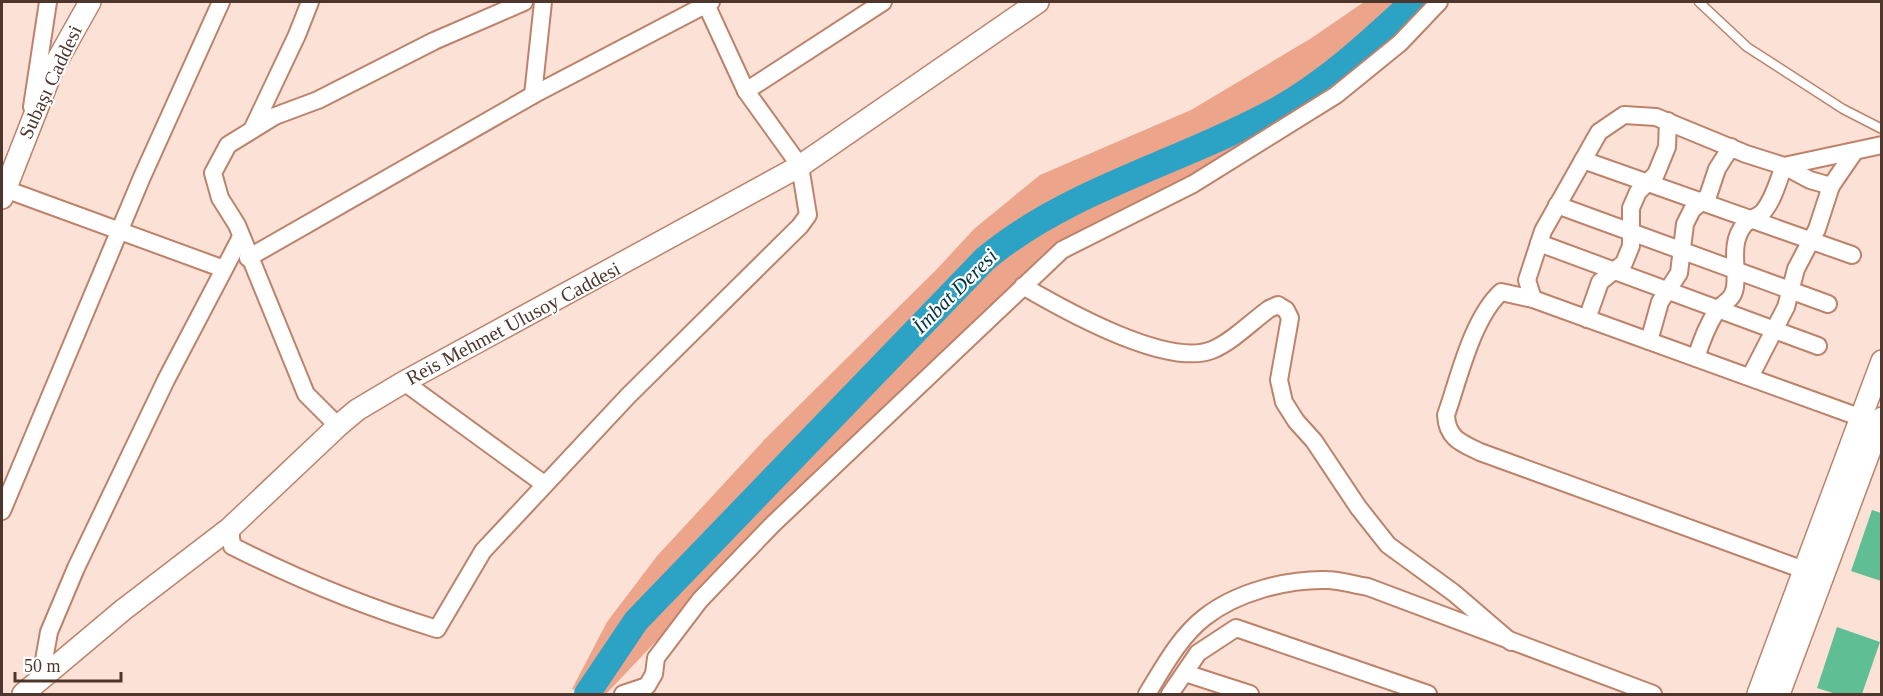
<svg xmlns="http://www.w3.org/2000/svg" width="1883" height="696" viewBox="0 0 1883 696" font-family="Georgia,serif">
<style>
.green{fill:#eca58a}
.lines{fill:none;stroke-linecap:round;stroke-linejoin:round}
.river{stroke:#2ca2c4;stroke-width:26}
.building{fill:#5fbe93}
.service-casing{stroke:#bd826a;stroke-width:11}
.minor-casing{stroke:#bd826a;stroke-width:20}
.tertiary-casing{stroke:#bd826a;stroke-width:24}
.service{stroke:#fff;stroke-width:8}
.minor{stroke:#fff;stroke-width:16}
.tertiary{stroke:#fff;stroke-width:21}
.labels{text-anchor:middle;stroke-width:4.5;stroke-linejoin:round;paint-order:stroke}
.street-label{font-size:20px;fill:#4f362c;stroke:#fff}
.water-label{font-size:21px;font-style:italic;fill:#003442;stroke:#fff}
</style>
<rect width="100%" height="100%" fill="#fce1d7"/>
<polygon class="green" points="1364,2 1433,2 1400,34 1332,91 1274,132 1072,237 904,389 719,568 663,634 606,694 592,694 572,689 607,622 657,556 766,438 937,269 975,228 1040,175 1191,110 1310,39"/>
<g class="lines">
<path class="river" d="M587 694 636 621 985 259C1069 189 1180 163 1275 111 1326 83 1371 41 1413 2"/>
</g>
<g class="building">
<polygon points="1872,510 1881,513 1881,581 1851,571"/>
<polygon points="1837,627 1880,642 1862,694 1836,694 1817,688"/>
</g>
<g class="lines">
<g class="service-casing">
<polyline id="service" points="1699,2 1747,47 1843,109 1882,129"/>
</g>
<g class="minor-casing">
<g id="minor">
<polyline points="746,91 883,2"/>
<polyline points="533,95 543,2"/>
<polyline points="32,107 48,2"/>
<polyline points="252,130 297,35 310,2"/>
<polyline points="1583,160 1852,255"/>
<polyline points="5,189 224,269"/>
<polyline points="1557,205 1828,304"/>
<polyline points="1539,243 1818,346"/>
<polyline points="248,258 533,95 711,2"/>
<path d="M1023 286C1064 310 1167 368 1212 350 1232 342 1251 322 1269 309L1278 305 1286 310 1290 318 1279 380 1284 402 1296 421 1314 441 1358 507 1388 545 1454 593 1511 642"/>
<polyline points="1533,299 1527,280 1543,231 1599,132 1624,115 1656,117 1746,154 1784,166 1882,145"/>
<polyline points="1587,319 1600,282 1624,263 1631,246 1631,208 1638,192 1656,174 1667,147 1668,121"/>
<polyline points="1649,341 1660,302 1679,273 1685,224 1692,210 1708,196 1717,169 1731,147"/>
<path d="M1696 358C1701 342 1707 326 1716 312 1723 302 1733 301 1735 287 1738 266 1729 244 1744 225 1749 219 1758 217 1763 212 1774 199 1778 181 1784 166L1810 180 1831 186"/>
<polyline points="1750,377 1786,307 1796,269 1817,229 1831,186 1855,151"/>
<polyline points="404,382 544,484"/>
<polyline points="338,426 306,394 237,225 220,198 213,173 228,145 275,116 318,100 434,41 524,2"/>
<polyline points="2,511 142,177 221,2"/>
<path d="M230 528 232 546C299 580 366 607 437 629L483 551 628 396 800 226 808 215 800 166 746 91 705 2"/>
<path d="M1804 570 1480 452C1461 443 1447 438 1446 415 1459 378 1472 319 1501 292L1533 299 1859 417"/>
<polyline points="1185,673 1250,694"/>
<polyline points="41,677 49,632 76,568 166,380 241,237"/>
<polyline points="623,694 647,686 654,674 656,658 700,600 772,525 1062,250 1193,184 1336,95 1400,43 1439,2"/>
<path d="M1147 694C1163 668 1180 636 1205 617 1237 592 1287 579 1327 580 1340 580 1354 585 1368 587L1653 694"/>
<polyline points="1170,694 1198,653 1236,628 1428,694"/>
</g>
</g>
<g class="tertiary-casing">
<g id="tertiary">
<polyline points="2,198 53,68 90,2"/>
<polyline points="23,694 123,610 230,528 338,426 357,410 404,382 800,166 1038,2"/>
<polyline points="1758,694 1882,361"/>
<polyline points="1779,694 1882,418"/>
</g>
</g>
<use href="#service" class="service"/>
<use href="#minor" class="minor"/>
<use href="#tertiary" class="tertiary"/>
</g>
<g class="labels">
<g class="street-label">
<text transform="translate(50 82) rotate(-65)" y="7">Subaşı Caddesi</text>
<text transform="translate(513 323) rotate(-28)" y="7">Reis Mehmet Ulusoy Caddesi</text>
</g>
<g class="water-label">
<text transform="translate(955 291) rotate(-45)" y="7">İmbat Deresi</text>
</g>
</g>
<rect width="1883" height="696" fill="none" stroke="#4f362c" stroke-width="6"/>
<path d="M15 672v9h106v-9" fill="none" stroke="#4f362c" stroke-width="3"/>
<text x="24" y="672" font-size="18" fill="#4f362c" stroke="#ffffff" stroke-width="4.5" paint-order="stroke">50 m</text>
</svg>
